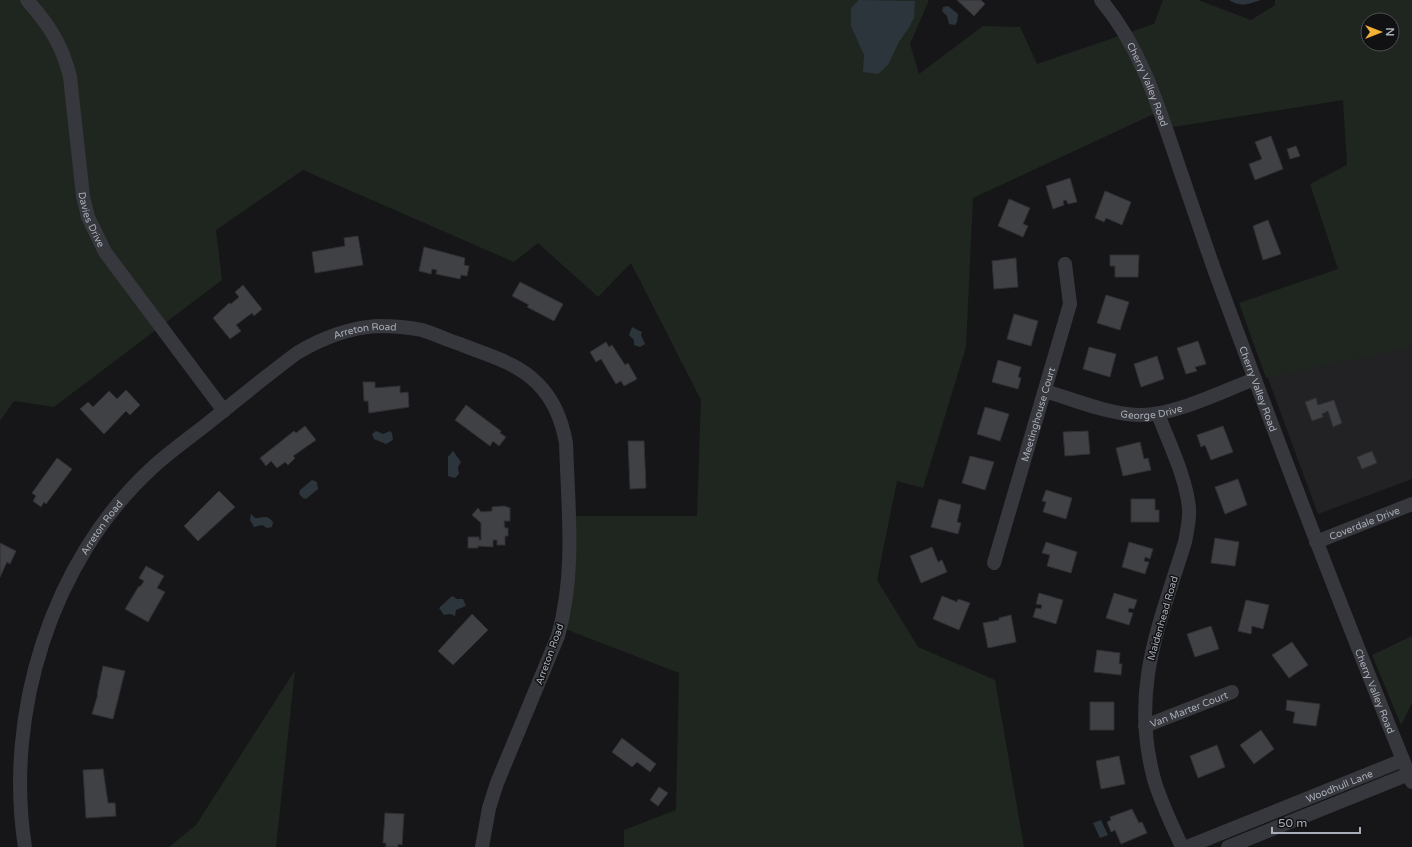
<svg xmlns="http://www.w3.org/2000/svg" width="1412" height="847" viewBox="0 0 1412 847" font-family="'Varela Round',sans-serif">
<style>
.built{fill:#222225}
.green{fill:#1e261f;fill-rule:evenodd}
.water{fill:#2c353c}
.building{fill:#404145;stroke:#303034}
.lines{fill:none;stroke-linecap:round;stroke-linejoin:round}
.minor{stroke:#37383d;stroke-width:14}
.labels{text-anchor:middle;stroke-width:3;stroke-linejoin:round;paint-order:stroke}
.street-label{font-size:10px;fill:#a8adb8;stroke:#111113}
</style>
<rect width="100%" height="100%" fill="#161618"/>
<polygon class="built" points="1412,319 1412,479 1318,514 1266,373"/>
<g class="green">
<path d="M0 0H929L910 44 919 74 983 26 1020 27 1037 64 1154 24 1163 0H1198L1251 20 1275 5V0H1412V347L1266 378 1239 303 1338 269 1310 184 1347 165 1343 100 1161 129 1154 114 973 198 966 347 923 488 897 481 877 580 918 647 995 680 1024 847H624V830L676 810 679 673 560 627 568 516H697L701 400 631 263 598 297 538 243 514 262 303 170 216 230 222 280 54 407 14 401 0 421ZM1368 20H1392V44H1368Z"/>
<polygon points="1412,636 1412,703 1401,725 1372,655"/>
<polygon points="295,670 276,847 169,847 196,825"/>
</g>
<g class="water">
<polygon points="859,0 915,1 914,18 908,29 899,42 888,65 878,74 863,72 864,55 851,26 851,8"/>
<path d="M1229 0H1261C1247 4 1243 8 1229 0Z"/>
<polygon points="948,6 958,14 957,22 955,25 949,24 947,16 942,11 943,7"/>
<polygon points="632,327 642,332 641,335 645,344 640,347 634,345 634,340 629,335"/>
<polygon points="376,431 383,434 390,431 392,433 393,440 386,444 374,439 372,434"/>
<polygon points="453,451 461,462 458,467 459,474 455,478 448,476 448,457"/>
<polygon points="312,480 317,482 318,489 306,499 303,498 299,494 300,490"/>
<path d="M251 514 255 518C261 519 266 513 273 522L272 527 267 528 262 525 254 527 250 520Z"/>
<polygon points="452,596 457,599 463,599 466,606 456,610 455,616 450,614 444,615 439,608"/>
<polygon points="1101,820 1108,835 1100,838 1093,823"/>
</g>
<g class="building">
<polygon points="957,0 981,0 985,4 974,16"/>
<polygon points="1271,136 1283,169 1255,180 1249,164 1262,159 1255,142"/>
<polygon points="1296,146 1300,156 1290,159 1287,149"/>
<polygon points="1070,178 1077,202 1068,204 1066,200 1063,201 1064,205 1053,209 1046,186"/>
<polygon points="1105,191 1131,202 1122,225 1106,218 1104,222 1095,218"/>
<polygon points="1009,199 1030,208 1023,224 1028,226 1023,237 998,226"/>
<polygon points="1268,220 1281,254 1263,260 1253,226"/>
<polygon points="358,236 363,265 315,273 312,252 345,246 344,238"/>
<polygon points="424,247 465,258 464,265 469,266 467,276 461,275 460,279 436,274 437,270 432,269 431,274 419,271"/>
<polygon points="1110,255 1139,255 1138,277 1115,277 1115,266 1110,266"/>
<polygon points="1016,258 1018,287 994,289 992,261"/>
<polygon points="520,282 563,304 554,321 527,307 529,305 512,296"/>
<polygon points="243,285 262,309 254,316 252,313 236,325 241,331 230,339 213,318 229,303 231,304 239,297 235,292"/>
<polygon points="1106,295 1129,302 1120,330 1097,323"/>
<polygon points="1014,314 1038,321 1031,346 1007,339"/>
<polygon points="1198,341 1206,364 1195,367 1197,371 1186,374 1177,348"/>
<polygon points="606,342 609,347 612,345 625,365 628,363 637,379 624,386 621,381 616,384 601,359 596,362 590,352"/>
<polygon points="1089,347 1116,354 1110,377 1083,369"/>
<polygon points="1157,356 1164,379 1141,387 1134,364"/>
<polygon points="998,360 1021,367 1018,377 1021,378 1018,389 992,382"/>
<polygon points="363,382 375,382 375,388 400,386 400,393 408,392 409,407 369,413 368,401 364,401"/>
<polygon points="126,390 140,405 130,415 126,411 104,434 80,409 88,402 93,407 109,391 117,399"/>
<polygon points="1316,398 1318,405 1334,400 1342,423 1333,427 1328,411 1322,414 1323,417 1312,421 1305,402"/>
<polygon points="466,405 501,431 500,433 506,437 499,446 493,441 490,446 455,420"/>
<polygon points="985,407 1009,414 1000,441 977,434"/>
<polygon points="305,426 316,440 293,456 295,458 288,465 285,462 277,468 271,461 266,466 260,458 294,431 296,433"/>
<polygon points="1223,426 1233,452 1211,460 1205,445 1201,447 1197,435"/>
<polygon points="1088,431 1090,454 1065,456 1063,432"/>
<polygon points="628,441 644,441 646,488 630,489"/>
<polygon points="1140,442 1144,459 1148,458 1151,470 1123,476 1116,448"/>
<polygon points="1372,451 1377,463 1362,469 1357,457"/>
<polygon points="970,456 994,462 985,490 962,483"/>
<polygon points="57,458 72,469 46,504 44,502 41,507 33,501 36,496 32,493"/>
<polygon points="1238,479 1247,505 1225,514 1215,487"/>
<polygon points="1046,490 1072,498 1066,519 1043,512 1046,502 1042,501"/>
<polygon points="219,491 235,507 198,541 184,526"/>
<polygon points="939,499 961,505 957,522 961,523 958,534 931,527"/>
<polygon points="1131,499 1155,499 1155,510 1159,510 1159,522 1131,522"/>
<polygon points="504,506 510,508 510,521 504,521 505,528 508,528 508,536 505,536 505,545 497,545 497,540 493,540 493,547 478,546 478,548 468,548 468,537 479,537 479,540 481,540 481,523 472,515 478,508 481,512 492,511 492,507"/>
<polygon points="1215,538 1239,542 1235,566 1211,563"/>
<polygon points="1046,542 1077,552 1071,573 1047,566 1050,555 1042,553"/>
<polygon points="1129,542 1153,549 1150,559 1145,557 1144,561 1149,562 1145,574 1122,567"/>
<polygon points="0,543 16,551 10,564 7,562 0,577"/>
<polygon points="932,547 938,562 942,560 947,572 921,583 910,556"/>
<polygon points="146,566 164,576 157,588 165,592 148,622 125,609 139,586 140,587 144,581 139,578"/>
<polygon points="1039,593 1063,600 1056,624 1033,617 1036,608 1041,609 1042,605 1036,604"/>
<polygon points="1114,593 1137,600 1134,609 1129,608 1128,612 1133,613 1129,625 1106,618"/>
<polygon points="942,596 957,602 958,599 970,603 959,630 933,619"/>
<polygon points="1246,600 1269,605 1263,629 1252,626 1251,634 1238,631"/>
<polygon points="472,614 488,630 453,665 438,651"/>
<polygon points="1011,615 1016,642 988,648 983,623 999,620 999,618"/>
<polygon points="1211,626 1219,649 1195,657 1187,634"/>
<polygon points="1292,642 1308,665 1289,678 1272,655"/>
<polygon points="1097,650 1120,653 1119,664 1122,664 1121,675 1094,672"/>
<polygon points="103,666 125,671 113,719 92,714 98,694 97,694"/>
<polygon points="1287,700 1320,704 1316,726 1293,723 1295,712 1286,710"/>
<rect x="1090" y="702" width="24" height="28"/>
<polygon points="1261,730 1274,749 1254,764 1240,745"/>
<polygon points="622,738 656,764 650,772 637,762 632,767 612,752"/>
<polygon points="1217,745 1225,767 1198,778 1190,756"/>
<polygon points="1119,756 1125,784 1101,789 1096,761"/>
<polygon points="103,769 108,803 115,803 116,816 86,818 83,770"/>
<polygon points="659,787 668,793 658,806 650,800"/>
<polygon points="1132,809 1139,823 1142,822 1147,833 1121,844 1115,830 1111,832 1107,822 1111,820 1110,817"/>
<polygon points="385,813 404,814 402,845 398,844 398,847 386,847 386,843 383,843"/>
</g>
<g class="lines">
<g class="minor">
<path id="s1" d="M27 0C49 25 62 44 70 77L83 196 88 217 105 252 224 411"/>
<path id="s2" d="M1101 0C1141 48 1158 105 1178 164 1191 202 1204 241 1218 280 1280 448 1344 616 1412 782"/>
<path id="s3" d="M1045 391C1075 400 1108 414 1139 415 1174 416 1222 391 1255 379"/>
<path d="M1158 414C1169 443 1186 477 1189 508 1190 519 1187 531 1185 542 1159 626 1130 690 1154 779 1161 803 1172 825 1182 847"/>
<path id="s4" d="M1316 542 1412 504"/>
<path id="s5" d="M994 563 1070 304 1065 264"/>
<path id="s6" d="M1145 726 1232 692"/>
<path id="s7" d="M25 847C4 715 51 561 151 469 168 453 188 439 207 424 237 400 266 376 297 353 322 338 347 328 377 326 392 326 408 327 422 330 435 334 447 340 460 344 486 355 517 362 538 384 554 400 562 421 566 443 568 509 576 572 558 636L497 783 489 808 482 847"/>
<path id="s8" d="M1187 847 1403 760"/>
<polyline points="1228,847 1409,774"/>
</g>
</g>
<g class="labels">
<g class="street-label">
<text dy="4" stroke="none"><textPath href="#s2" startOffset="97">Cherry Valley Road</textPath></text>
<text dy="4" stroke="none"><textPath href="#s1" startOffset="234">Davies Drive</textPath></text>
<text dy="4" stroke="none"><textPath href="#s7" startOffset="673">Arreton Road</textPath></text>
<text dy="4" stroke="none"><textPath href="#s2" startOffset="421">Cherry Valley Road</textPath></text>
<text dy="4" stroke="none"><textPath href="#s3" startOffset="110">George Drive</textPath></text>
<text dy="4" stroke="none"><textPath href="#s5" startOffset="155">Meetinghouse Court</textPath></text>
<text dy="4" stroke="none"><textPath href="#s4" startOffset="52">Coverdale Drive</textPath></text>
<text dy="4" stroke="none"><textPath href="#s7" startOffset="337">Arreton Road</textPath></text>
<text transform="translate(1162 618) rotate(-74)" y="4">Maidenhead Road</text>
<text transform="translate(549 654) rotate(-70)" y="4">Arreton Road</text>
<text dy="4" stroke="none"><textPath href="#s2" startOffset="745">Cherry Valley Road</textPath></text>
<text dy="4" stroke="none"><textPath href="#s6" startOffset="47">Van Marter Court</textPath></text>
<text dy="4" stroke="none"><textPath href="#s8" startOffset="164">Woodhull Lane</textPath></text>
</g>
</g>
<g transform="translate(1380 32) rotate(90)"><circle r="19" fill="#111113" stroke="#4d4f55"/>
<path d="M0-3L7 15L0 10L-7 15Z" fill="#f2b134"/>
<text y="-6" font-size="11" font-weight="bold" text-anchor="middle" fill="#a8adb8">N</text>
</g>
<path d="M1272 827v6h88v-6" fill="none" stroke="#a8adb8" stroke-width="2"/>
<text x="1278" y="827" font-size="12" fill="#a8adb8" stroke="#111113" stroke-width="3" paint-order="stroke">50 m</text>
</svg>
